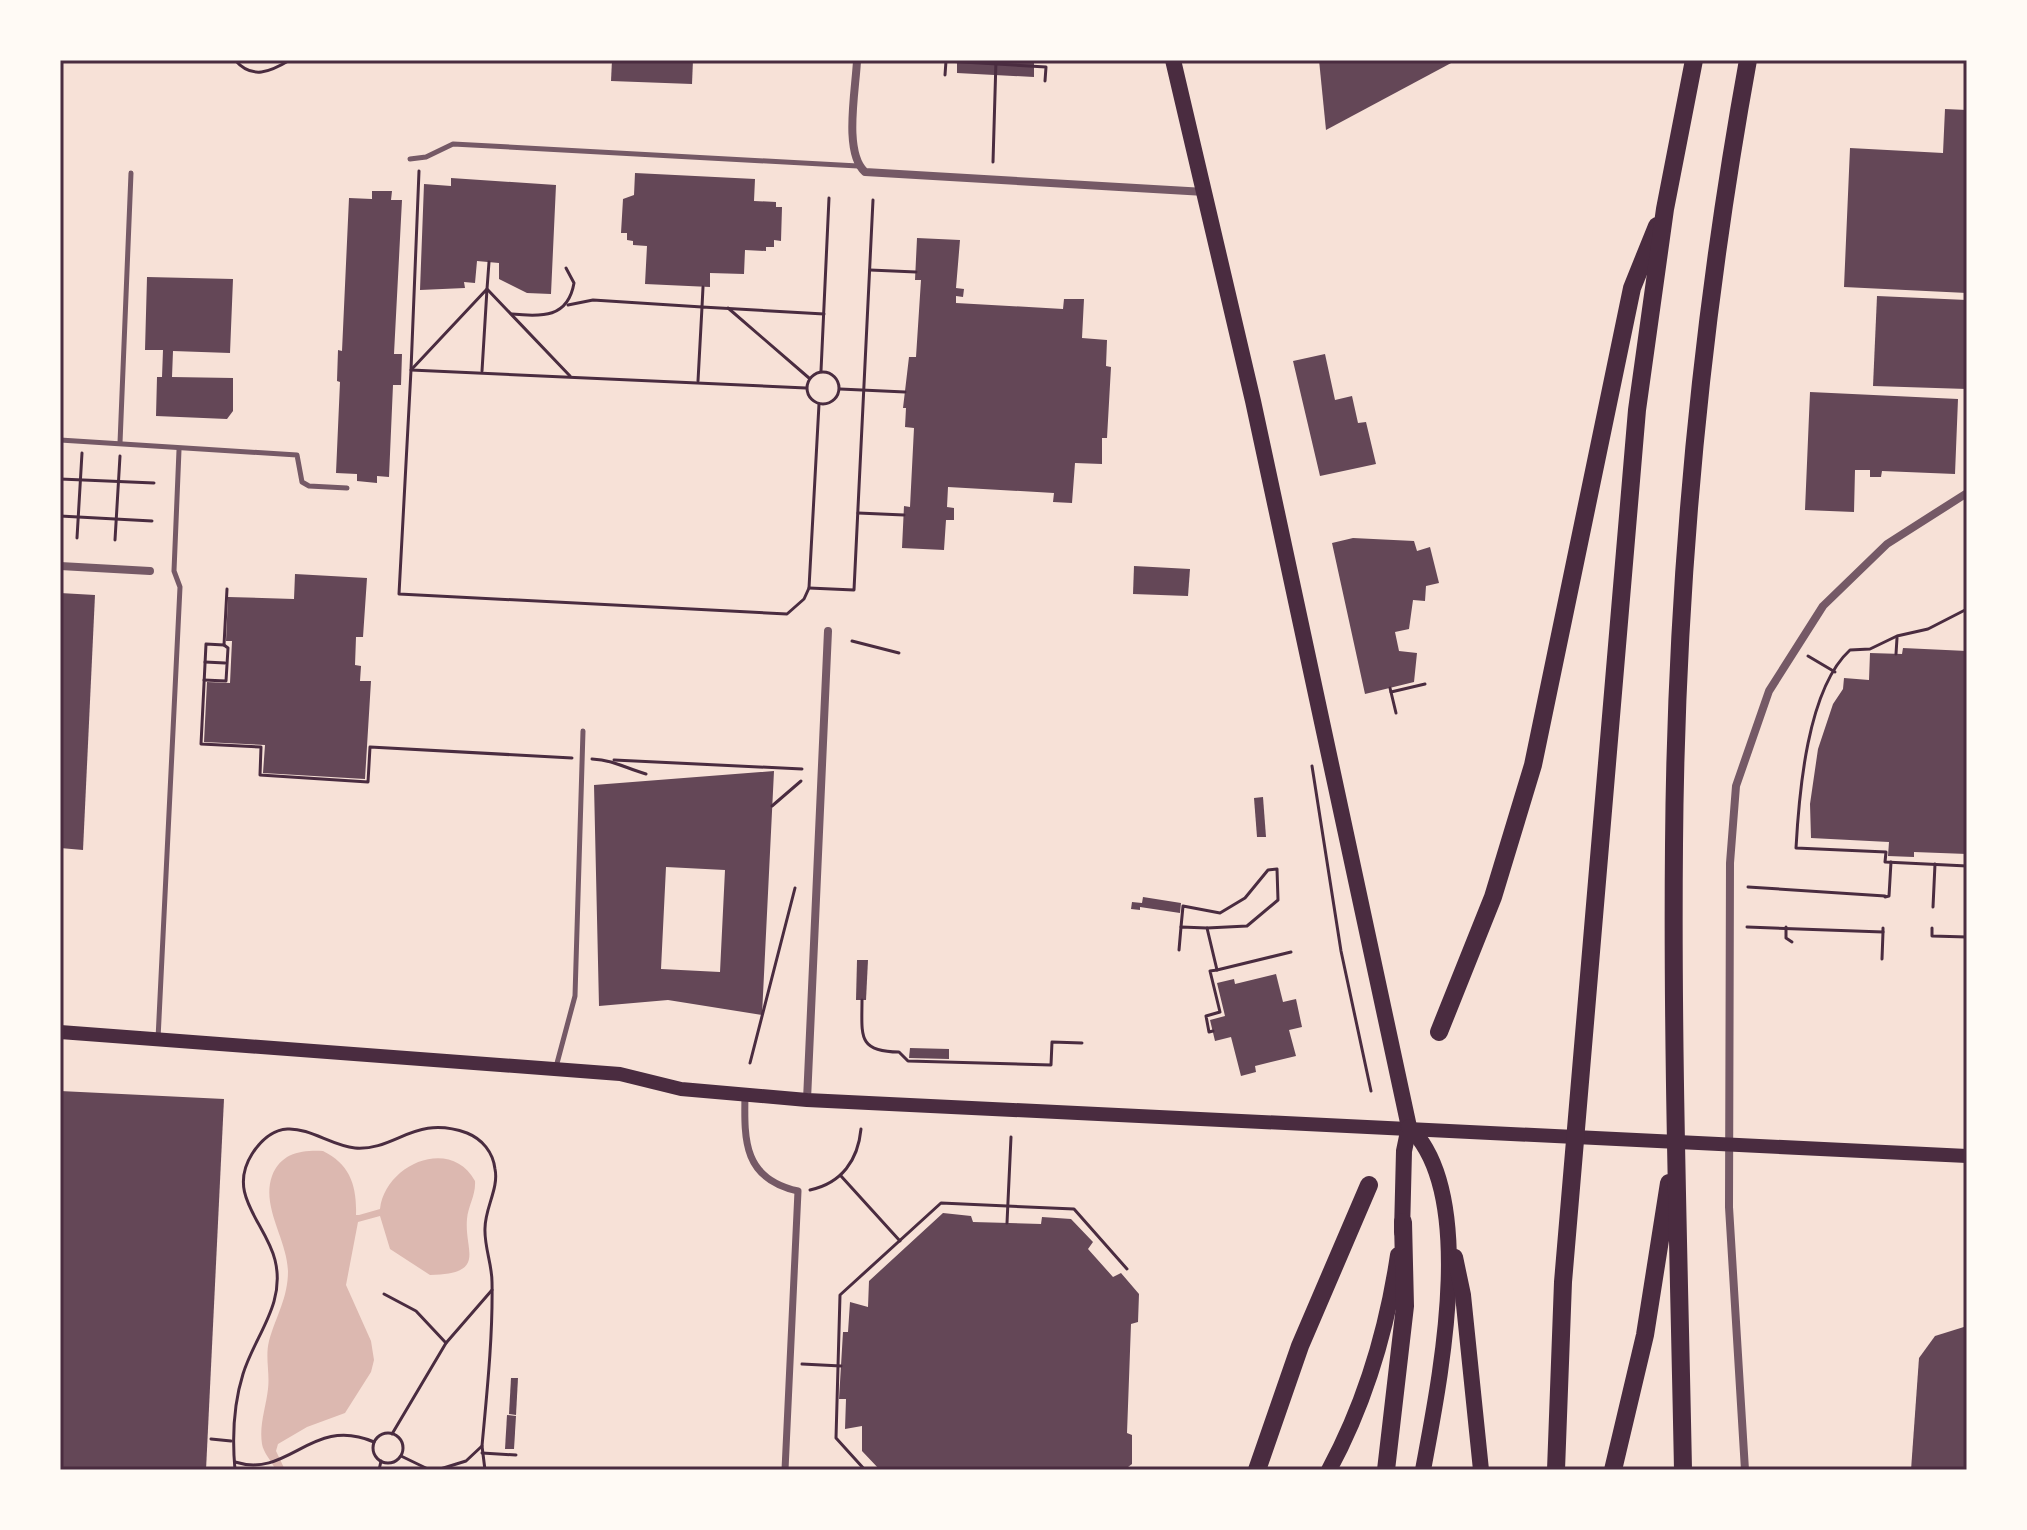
<svg xmlns="http://www.w3.org/2000/svg" width="2027" height="1530" viewBox="0 0 2027 1530" font-family="'Titillium Web',sans-serif">
<style>
.water{fill:#dcb8b0}
.building{fill:#644757;fill-rule:evenodd}
.lines{fill:none;stroke-linecap:round;stroke-linejoin:round}
.path{stroke:#4a2c40;stroke-width:3}
.service{stroke:#755966;stroke-width:5}
.pedestrian{stroke:#755966;stroke-width:7}
.minor{stroke:#755966;stroke-width:8}
.secondary{stroke:#4a2c40;stroke-width:14}
.primary{stroke:#4a2c40;stroke-width:16}
.motorway{stroke:#4a2c40;stroke-width:18}
.neatline{fill:none;stroke:#4a2c40;stroke-width:3}
</style>
<rect width="100%" height="100%" fill="#f7e1d7"/>
<path class="water" d="M323 1151C350 1164 357 1186 356 1215H359L380 1209C385 1164 451 1136 475 1181 476 1195 468 1206 467 1219 464 1251 488 1274 430 1275L390 1249 380 1216 358 1222 346 1285 371 1341 374 1360 371 1372 345 1413 307 1427 278 1444 276 1451 285 1470H276C272 1462 263 1452 262 1444 259 1425 266 1407 268 1389 270 1373 265 1357 269 1341 276 1316 288 1298 288 1271 287 1239 261 1207 272 1176 281 1153 301 1150 323 1151Z"/>
<g class="building">
<polygon points="612,60 693,60 692,84 611,81"/>
<polygon points="957,60 1034,60 1034,77 957,73"/>
<polygon points="1319,60 1453,60 1453,62 1326,130"/>
<polygon points="1945,109 1967,110 1967,293 1844,287 1850,148 1943,153"/>
<polygon points="635,173 755,179 754,201 776,202 776,207 782,207 781,241 774,240 774,247 766,247 766,251 745,250 744,274 710,273 710,287 645,284 647,246 633,245 633,241 627,240 627,233 621,233 623,199 634,195"/>
<polygon points="451,178 556,185 551,294 527,293 499,279 499,263 477,261 475,283 464,282 465,288 420,290 424,184 451,186"/>
<polygon points="372,191 392,191 391,200 402,200 394,354 402,354 401,385 393,385 389,477 377,476 377,483 357,481 357,474 336,473 340,382 337,381 338,350 342,351 349,198 372,199"/>
<polygon points="917,238 960,240 956,288 964,289 963,297 956,296 956,303 1063,309 1064,299 1084,299 1082,338 1107,340 1106,366 1111,367 1107,438 1102,438 1102,464 1075,463 1072,503 1053,502 1054,493 948,487 947,507 954,508 954,520 946,520 944,550 902,548 904,506 910,507 914,428 905,427 906,408 903,408 909,357 916,357 921,280 915,280"/>
<polygon points="147,277 233,279 230,353 173,351 172,377 233,378 233,411 227,419 156,416 157,377 162,377 163,350 145,350"/>
<polygon points="1877,296 1967,300 1967,389 1873,386"/>
<polygon points="1325,354 1335,400 1352,396 1358,423 1366,422 1376,464 1320,476 1293,361"/>
<polygon points="1810,392 1958,399 1955,474 1882,471 1881,477 1870,477 1870,470 1855,470 1854,512 1805,510"/>
<polygon points="1353,538 1414,541 1417,551 1430,547 1439,583 1426,586 1425,601 1413,600 1409,629 1395,632 1399,651 1417,653 1414,682 1365,694 1332,543"/>
<polygon points="1134,566 1190,569 1188,596 1133,594"/>
<polygon points="295,574 367,578 363,637 356,637 355,665 361,666 360,681 371,681 365,779 263,773 265,745 204,742 207,682 230,683 232,641 226,641 228,597 294,599"/>
<polygon points="60,593 95,595 83,850 60,848"/>
<polygon points="1903,648 1967,651 1967,854 1914,852 1914,857 1888,856 1889,842 1811,838 1810,804 1818,749 1833,704 1843,689 1844,678 1869,680 1870,653 1902,654"/>
<path d="M774 771 762 1015 668 1000 599 1006 594 785ZM666 867 725 870 720 972 661 969Z"/>
<polygon points="1263,797 1266,837 1257,837 1254,798"/>
<polygon points="1143,897 1181,903 1180,913 1140,907 1140,910 1131,909 1132,902 1142,903"/>
<polygon points="857,960 868,960 866,1000 856,1000"/>
<polygon points="1276,974 1283,1002 1296,999 1302,1027 1289,1030 1296,1056 1255,1066 1256,1072 1241,1076 1231,1037 1215,1041 1210,1020 1225,1016 1217,983 1234,979 1235,984"/>
<polygon points="910,1048 949,1049 949,1059 909,1058"/>
<polygon points="60,1091 224,1099 206,1470 60,1470"/>
<polygon points="943,1213 971,1216 973,1222 1041,1224 1042,1217 1071,1219 1093,1242 1088,1249 1113,1277 1121,1273 1139,1294 1138,1322 1131,1324 1127,1433 1132,1435 1132,1464 1124,1470 880,1470 862,1451 862,1426 845,1429 846,1399 839,1399 843,1332 848,1332 850,1302 868,1307 869,1281"/>
<polygon points="1967,1326 1967,1470 1911,1470 1919,1358 1935,1336"/>
<polygon points="511,1378 518,1378 516,1415 509,1414"/>
<polygon points="507,1415 516,1416 514,1449 505,1449"/>
</g>
<g class="lines">
<g class="path">
<path d="M235 60C252 80 270 72 290 60"/>
<polyline points="1280,60 1280,61"/>
<polyline points="945,75 946,61 1046,67 1045,81"/>
<polyline points="993,162 996,60"/>
<polyline points="419,171 411,370 806,388"/>
<polyline points="489,262 487,289 570,376"/>
<polyline points="870,270 916,272"/>
<polyline points="568,305 593,300 702,307 703,287"/>
<polyline points="728,308 809,378"/>
<path d="M512 314C542 317 568 318 574 283L566 268"/>
<polyline points="482,371 487,289 411,370 399,594 787,614 804,599 809,588 819,404"/>
<polyline points="821,371 829,198"/>
<circle cx="823" cy="388" r="16"/>
<polyline points="698,381 702,307 824,314"/>
<polyline points="840,389 905,392"/>
<polyline points="60,479 154,483"/>
<polyline points="858,513 904,515"/>
<polyline points="60,516 152,521"/>
<polyline points="77,538 82,453"/>
<polyline points="115,540 120,456"/>
<polyline points="809,588 854,590 873,200"/>
<polyline points="227,589 224,645 206,644 201,744 261,747 260,775 368,782 370,747 572,758"/>
<path d="M1967 609 1928 629 1897 636 1870 649 1850 650C1807 689 1799 794 1796 848L1886 852 1885 862 1967 866"/>
<polyline points="852,641 899,653"/>
<polyline points="1896,654 1897,638"/>
<polyline points="1808,656 1835,672"/>
<polyline points="205,662 225,663"/>
<polyline points="204,680 226,681 228,648 224,645"/>
<polyline points="1390,688 1396,713"/>
<polyline points="1391,692 1425,684"/>
<path d="M592 759C614 760 625 768 646 774"/>
<polyline points="614,760 802,769"/>
<polyline points="1312,766 1341,951 1371,1091"/>
<polyline points="772,806 801,781"/>
<polyline points="1748,887 1885,896"/>
<polyline points="1885,897 1889,896 1891,862"/>
<polyline points="1933,907 1935,864"/>
<polyline points="1181,927 1183,906 1220,913 1245,898 1268,870 1277,869 1278,900 1247,926 1207,928"/>
<polyline points="1747,927 1883,932 1883,928"/>
<polyline points="1786,927 1786,938 1792,942"/>
<polyline points="1932,928 1932,936 1967,937"/>
<polyline points="1179,950 1181,927 1207,928 1217,970 1210,971 1220,1012 1206,1016 1209,1032 1213,1031"/>
<polyline points="1882,959 1883,932"/>
<polyline points="1217,970 1291,952"/>
<path d="M862 1000C862 1035 857 1052 899 1052L908 1061 1051 1065 1052 1042 1082 1043"/>
<polyline points="750,1063 795,888"/>
<polyline points="841,1176 900,1241"/>
<path d="M810 1190C842 1183 858 1160 861 1129"/>
<polyline points="1007,1223 1011,1137"/>
<polyline points="384,1294 416,1311 446,1343"/>
<polyline points="802,1364 841,1366"/>
<circle cx="388" cy="1448" r="15"/>
<polyline points="392,1434 446,1343 492,1290"/>
<polyline points="211,1439 231,1441"/>
<polyline points="482,1453 516,1455"/>
<polyline points="401,1456 430,1470"/>
<path d="M235 1462C290 1479 311 1415 374 1442"/>
<path d="M235 1470C232 1437 233 1406 243 1374 255 1335 286 1304 275 1260 266 1223 226 1195 252 1154 285 1103 320 1145 355 1148 396 1151 414 1114 467 1133 482 1139 493 1152 495 1169 499 1188 485 1208 485 1228 484 1246 492 1264 492 1282 493 1336 487 1392 482 1446L485 1470"/>
<polyline points="379,1470 381,1461"/>
<polyline points="437,1470 466,1461 482,1446"/>
<polyline points="865,1470 836,1438 840,1295 941,1203 1074,1209 1127,1269"/>
</g>
<g class="service">
<polyline points="410,159 426,157 453,144 858,166"/>
<polyline points="60,440 297,455 302,482 309,486 347,488"/>
<polyline points="120,443 131,173"/>
<polyline points="158,1039 180,587 174,571 179,450"/>
<polyline points="556,1067 575,996 583,731"/>
</g>
<path class="pedestrian" d="M745 1095C744 1142 744 1179 798 1191L785 1470"/>
<g class="minor">
<path d="M857 60C856 89 843 152 865 172L1205 192"/>
<polyline points="60,566 150,571"/>
<polyline points="807,1100 828,631"/>
<polyline points="1745,1470 1729,1207 1730,863 1736,786 1769,691 1823,606 1887,544 1967,493"/>
</g>
<polyline class="secondary" points="60,1032 620,1074 681,1089 807,1100 1967,1156"/>
<g class="primary">
<polyline points="1173,60 1253,401 1409,1127 1404,1151 1402,1232"/>
<path d="M1409 1127C1479 1194 1439 1383 1423 1470"/>
<polyline points="1455,1257 1463,1295 1481,1470"/>
<path d="M1329 1470C1364 1405 1387 1329 1398 1255"/>
</g>
<g class="motorway">
<polyline points="1439,1032 1493,897 1533,765 1632,288 1657,226"/>
<polyline points="1257,1470 1300,1346 1369,1185"/>
<polyline points="1386,1470 1405,1306 1403,1222"/>
<polyline points="1556,1470 1563,1282 1637,410 1665,209 1694,60"/>
<polyline points="1613,1470 1645,1335 1669,1183"/>
<path d="M1683 1470C1679 1262 1672 1053 1674 845 1676 582 1701 318 1748 60"/>
</g>
</g>
<rect width="2027" height="1530" fill="none" stroke="#fffaf5" stroke-width="124"/>
<rect x="62" y="62" width="1903" height="1406" class="neatline"/>
</svg>
